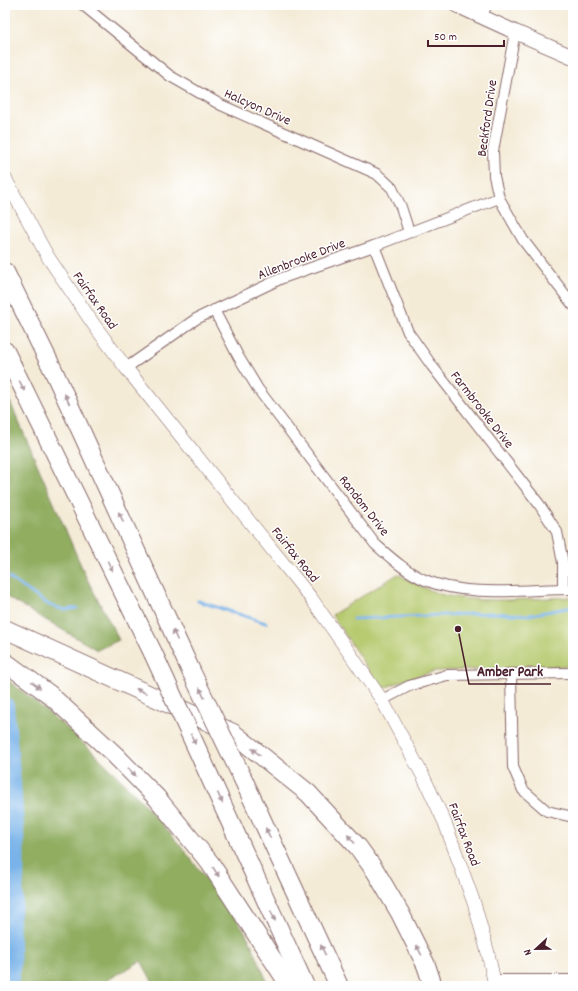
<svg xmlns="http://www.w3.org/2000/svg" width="578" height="991" viewBox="0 0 578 991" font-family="Dekko,sans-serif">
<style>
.green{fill:#b5c96d;stroke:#80744c}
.forest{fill:#90ad60;stroke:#6d6646}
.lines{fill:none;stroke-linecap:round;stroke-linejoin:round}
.stream{stroke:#79b3e9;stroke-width:3}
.river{stroke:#79b3e9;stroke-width:18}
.minor-casing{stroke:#866667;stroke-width:12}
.tertiary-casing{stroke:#866667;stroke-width:14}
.secondary-casing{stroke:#866667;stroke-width:16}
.motorway-casing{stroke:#866667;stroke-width:20}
.minor{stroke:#fff;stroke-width:10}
.tertiary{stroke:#fff;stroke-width:13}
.secondary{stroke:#fff;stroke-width:14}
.motorway{stroke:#fff;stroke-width:18}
.motorway-bridge-casing{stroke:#866667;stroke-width:20;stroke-linecap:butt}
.motorway-bridge{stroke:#fff;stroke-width:18}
.oneway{fill:#ae9aa0}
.labels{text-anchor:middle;stroke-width:3;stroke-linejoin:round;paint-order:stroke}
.street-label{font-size:14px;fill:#4a1f2b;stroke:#fff}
.leader{fill:none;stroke:#4a1f2b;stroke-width:1.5}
.callout-dot{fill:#4a1f2b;stroke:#fff;stroke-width:1.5}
.callout-label{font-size:15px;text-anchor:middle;font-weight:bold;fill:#4a1f2b;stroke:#fff;stroke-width:3;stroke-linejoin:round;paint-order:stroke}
</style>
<rect width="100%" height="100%" fill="#fff"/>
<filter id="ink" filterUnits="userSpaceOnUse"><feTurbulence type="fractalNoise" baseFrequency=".025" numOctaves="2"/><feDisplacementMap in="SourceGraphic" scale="8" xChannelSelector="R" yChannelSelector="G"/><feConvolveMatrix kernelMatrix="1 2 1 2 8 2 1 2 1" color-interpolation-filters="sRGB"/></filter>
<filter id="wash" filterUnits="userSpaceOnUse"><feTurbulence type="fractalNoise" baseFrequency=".012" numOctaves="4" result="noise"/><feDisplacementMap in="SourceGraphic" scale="16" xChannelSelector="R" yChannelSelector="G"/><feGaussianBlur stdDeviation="0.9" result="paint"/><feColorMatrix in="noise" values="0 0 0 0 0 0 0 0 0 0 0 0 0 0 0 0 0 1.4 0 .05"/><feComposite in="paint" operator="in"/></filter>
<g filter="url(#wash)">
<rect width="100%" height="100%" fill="#f4ebd7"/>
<path class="green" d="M398 574C414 583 430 592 448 596 487 604 533 598 573 597V666L435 671 405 680 381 689 332 615Z"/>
<g class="forest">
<polygon points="5,390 86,577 119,640 97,650 5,596"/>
<path d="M5 678C84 738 151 804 210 884 221 899 234 914 244 930 254 947 261 968 269 986H155L141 961 97 986H5Z"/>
</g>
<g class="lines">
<g class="stream">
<polyline points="5,575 49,605 65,610 77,608"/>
<polyline points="198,601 266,623"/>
<polyline points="353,619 490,613 529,615 573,607"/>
</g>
<path class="river" d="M5 706C10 768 19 832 14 895 14 903 12 911 11 919 9 941 15 965 8 986"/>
</g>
</g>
<g filter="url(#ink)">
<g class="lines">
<g class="minor-casing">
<g id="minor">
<polyline points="83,5 170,76 221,105 377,174 392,188 401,207 409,232"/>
<polyline points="481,16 487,5"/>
<polyline points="515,32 493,151 494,176 499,198 523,240 573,305"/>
<polyline points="374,246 408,332 432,366 539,504 557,532 563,563 563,589"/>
<path d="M214 310 238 356 258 389 375 544C390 557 406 572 425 580 468 598 527 589 573 589"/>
<polyline points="126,368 196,319 282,278 374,246 499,198"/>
<polyline points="511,675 513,767 523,790 547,811 573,817"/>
<polyline points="382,700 409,686 447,675 573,673"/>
<polyline points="494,980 573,980"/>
</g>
</g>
<g class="tertiary-casing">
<polyline id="tertiary" points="5,178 48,257 94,325 126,368 311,598 382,700 424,778 445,823 474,903 488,953 495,986"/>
</g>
<g class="secondary-casing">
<polyline id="secondary" points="456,5 515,32 573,57"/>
</g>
<g class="motorway-casing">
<g id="motorway">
<polyline points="5,272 54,372 191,671"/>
<polyline points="5,351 153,653"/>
<polyline points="5,629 233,733 308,793 358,847 376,872 400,913 426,965 433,986"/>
<polyline points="5,662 49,694 115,755 157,798 210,863 290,986"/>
<polyline points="203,762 305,986"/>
<polyline points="243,779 339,986"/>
</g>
</g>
<use href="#minor" class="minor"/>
<use href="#tertiary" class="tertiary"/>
<use href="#secondary" class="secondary"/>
<use href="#motorway" class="motorway"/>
<g class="motorway-bridge-casing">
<g id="motorway-bridge">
<polyline points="153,653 203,762"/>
<polyline points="191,671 243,779"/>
</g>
</g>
<use href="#motorway-bridge" class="motorway-bridge"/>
</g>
<defs><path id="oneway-solid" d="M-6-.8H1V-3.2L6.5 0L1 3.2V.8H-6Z"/></defs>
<g class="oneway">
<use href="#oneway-solid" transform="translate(22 386) rotate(64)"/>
<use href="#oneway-solid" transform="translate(67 399) rotate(-115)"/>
<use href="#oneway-solid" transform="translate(121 517) rotate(-115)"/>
<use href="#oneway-solid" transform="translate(110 566) rotate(64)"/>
<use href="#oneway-solid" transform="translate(175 635) rotate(-114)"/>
<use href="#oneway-solid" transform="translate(36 685) rotate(36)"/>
<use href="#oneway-solid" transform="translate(141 691) rotate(-155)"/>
<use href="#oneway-solid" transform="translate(202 693) rotate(-115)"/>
<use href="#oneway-solid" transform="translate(193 739) rotate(65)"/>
<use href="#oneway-solid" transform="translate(256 752) rotate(-142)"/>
<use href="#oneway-solid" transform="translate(132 772) rotate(46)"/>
<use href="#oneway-solid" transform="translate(220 798) rotate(66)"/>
<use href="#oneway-solid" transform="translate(268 833) rotate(-115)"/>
<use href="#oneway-solid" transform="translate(351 839) rotate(-131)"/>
<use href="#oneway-solid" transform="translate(216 872) rotate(57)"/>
<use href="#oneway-solid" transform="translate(273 916) rotate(66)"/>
<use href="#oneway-solid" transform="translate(323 950) rotate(-115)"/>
<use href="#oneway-solid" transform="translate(419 950) rotate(-116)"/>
</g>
</g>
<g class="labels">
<g class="street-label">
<text transform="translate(258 106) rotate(24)" y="5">Halcyon Drive</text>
<text transform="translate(486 118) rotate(-82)" y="5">Beckford Drive</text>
<text transform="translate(301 258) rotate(-21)" y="5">Allenbrooke Drive</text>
<text transform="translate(96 300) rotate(55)" y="5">Fairfax Road</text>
<text transform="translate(483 409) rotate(52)" y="5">Farmbrooke Drive</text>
<text transform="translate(365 505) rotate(52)" y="5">Random Drive</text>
<text transform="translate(296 554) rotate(51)" y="5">Fairfax Road</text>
<text transform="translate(465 834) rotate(69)" y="5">Fairfax Road</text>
</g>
</g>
<path class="leader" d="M458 629L469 684H551"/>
<circle class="callout-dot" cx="458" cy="629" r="4"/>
<g class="callout-label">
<text x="510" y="676">Amber Park</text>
</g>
<rect width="578" height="991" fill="none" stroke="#fff" stroke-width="20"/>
<g transform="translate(536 949) rotate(248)" stroke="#ffffff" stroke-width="3" paint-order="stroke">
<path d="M0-3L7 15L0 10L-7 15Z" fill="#4a1f2b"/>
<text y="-6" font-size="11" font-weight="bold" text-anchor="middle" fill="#4a1f2b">N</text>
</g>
<path d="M428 40v6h76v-6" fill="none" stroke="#4a1f2b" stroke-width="2"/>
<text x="434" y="40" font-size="12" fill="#4a1f2b" stroke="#ffffff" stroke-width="3" paint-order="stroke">50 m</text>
</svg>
